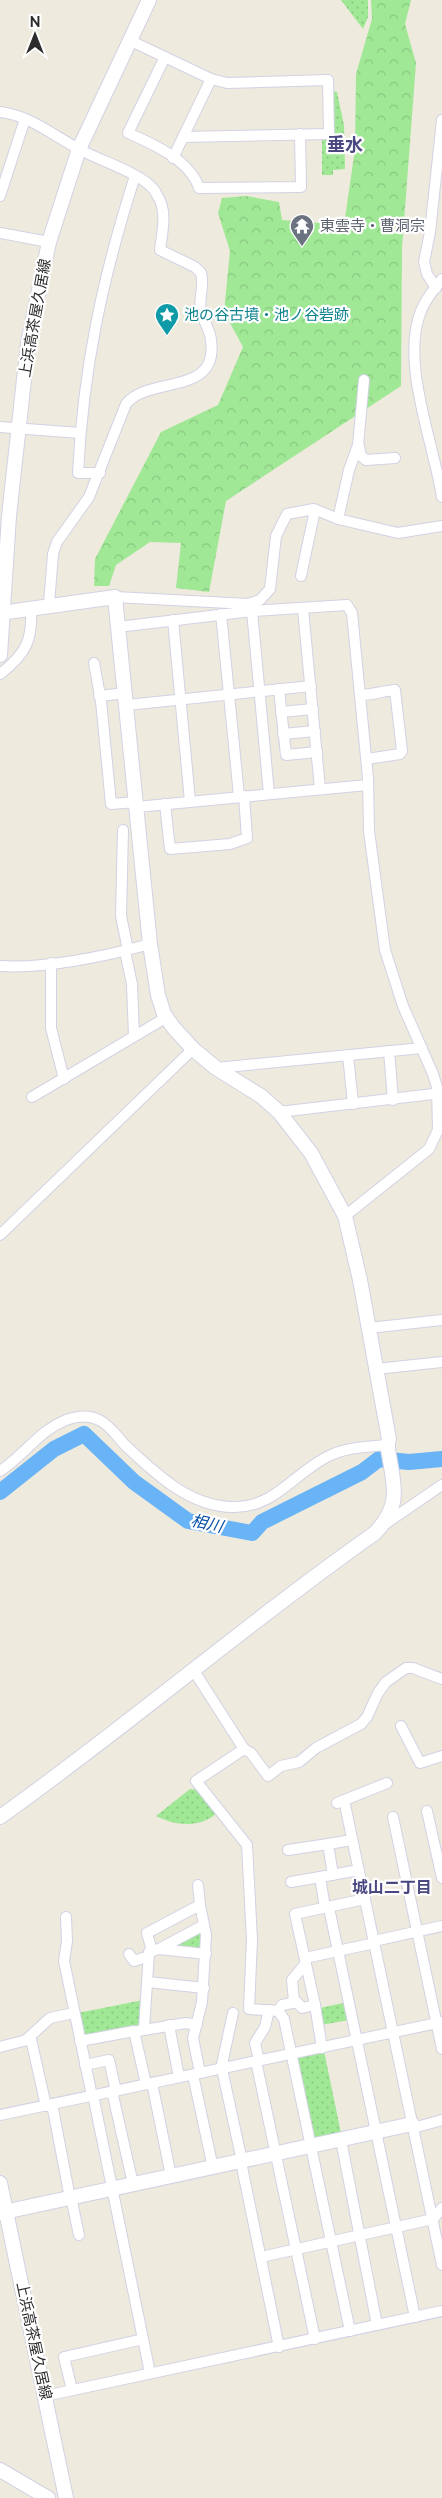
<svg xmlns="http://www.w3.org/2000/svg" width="442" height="2498" viewBox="0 0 442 2498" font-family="Raleway,'Noto Sans JP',sans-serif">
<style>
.forest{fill:url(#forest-crowns)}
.park{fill:url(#park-dots)}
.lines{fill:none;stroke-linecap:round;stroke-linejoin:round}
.river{stroke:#69b3f7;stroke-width:16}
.street-casing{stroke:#d2d2e5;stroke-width:12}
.secondary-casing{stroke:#d2d2e5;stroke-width:16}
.street{stroke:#fff;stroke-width:10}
.secondary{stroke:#fff;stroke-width:14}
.labels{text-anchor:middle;stroke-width:4.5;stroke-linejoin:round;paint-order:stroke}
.worship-label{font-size:15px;fill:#5b616d;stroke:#fff;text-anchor:start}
.culture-label{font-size:15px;fill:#0d838f;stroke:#fff;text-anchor:start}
.street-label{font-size:15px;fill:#2c2c2c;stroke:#fff}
.water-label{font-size:16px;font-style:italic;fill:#044da7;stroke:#fff}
.neighbourhood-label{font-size:16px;font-weight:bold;fill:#4a4880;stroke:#fff}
.quarter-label{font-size:18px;font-weight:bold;fill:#4a4880;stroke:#fff}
</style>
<defs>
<pattern id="forest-crowns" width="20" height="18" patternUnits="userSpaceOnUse" patternTransform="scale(1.25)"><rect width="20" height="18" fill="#a0e896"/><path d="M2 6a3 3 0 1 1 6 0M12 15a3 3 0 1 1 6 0" fill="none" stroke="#8ac781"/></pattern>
<pattern id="park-dots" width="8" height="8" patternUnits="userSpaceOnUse" patternTransform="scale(1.25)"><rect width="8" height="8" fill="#a0e896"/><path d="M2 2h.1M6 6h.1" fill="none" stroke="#8ac781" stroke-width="1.8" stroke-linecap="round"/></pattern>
</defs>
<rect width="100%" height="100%" fill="#eeeadd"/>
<polygon class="forest" points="371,0 411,0 405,24 416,63 402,248 401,386 226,501 209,592 176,588 181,543 150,542 116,565 109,586 94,586 95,559 161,432 218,405 243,347 224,312 230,251 218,213 222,198 246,196 279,202 282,220 344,225 355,149 356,74 372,19"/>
<g class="park">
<polygon points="341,0 368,0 368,17 363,29"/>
<polygon points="333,91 337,92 344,125 345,169 333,170 333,175 322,175 322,137 334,136"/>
<path d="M190 1789 198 1790 216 1814C198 1828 176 1826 156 1816Z"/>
<polygon points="201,1932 201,1949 174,1948 173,1945"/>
<polygon points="143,2000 142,2023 139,2026 86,2036 83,2034 78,2013"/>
<polygon points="343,2003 347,2006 349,2020 321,2025 320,2008"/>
<polygon points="324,2051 341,2133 315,2137 312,2134 296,2056"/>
</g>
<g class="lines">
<polyline class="river" points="0,1492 54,1449 84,1434 134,1482 188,1521 252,1533 262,1522 362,1472 379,1459 409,1462 442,1459"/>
<g class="street-casing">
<g id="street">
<polyline points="129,40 211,79 227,83 328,80 329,134 183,137"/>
<path d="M165 57 128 133C153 144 190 160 199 188L301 187 300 134"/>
<path d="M0 112C29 115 54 136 79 149 100 161 128 168 147 183 151 186 155 190 157 195 168 211 162 232 160 250L195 267 201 273C205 285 198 299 201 311 203 321 210 329 211 340 219 397 149 375 126 404L89 497 57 542 53 554 49 604"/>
<polyline points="173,158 211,79"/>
<polyline points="0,196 25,119"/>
<polyline points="0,233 49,242"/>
<path d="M442 279C434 289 425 300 421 311 400 362 434 444 442 497"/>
<polyline points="436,288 427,274 424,262 430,232 442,120"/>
<polyline points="0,427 80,433"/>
<polyline points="359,446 361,456 366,460 395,458"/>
<path d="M100 473H78C83 368 103 276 135 176"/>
<polyline points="338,519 349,470 358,445 364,380"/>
<polyline points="301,576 315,510"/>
<polyline points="115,597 248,604 260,600 270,589 276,536 287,514 314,509 338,519 398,533 442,526"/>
<polyline points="248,605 252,611 269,794"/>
<polyline points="303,609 320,789"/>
<polyline points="221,614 239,796"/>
<polyline points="173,620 190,801"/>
<polyline points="118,627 252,611 347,605 352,613 368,778 369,831 385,950 403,1006 433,1074 437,1087 438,1130 429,1149 345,1216"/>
<polyline points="94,663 101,701 111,804 137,802"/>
<path d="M0 674C26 654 33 640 31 607"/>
<polyline points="279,689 286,755 317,752"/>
<path d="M360 695C373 695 382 691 395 690L402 751 400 754 367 759"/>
<polyline points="99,696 126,693"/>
<polyline points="127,705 311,686"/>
<polyline points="281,712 313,709"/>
<polyline points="283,734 315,731"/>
<polyline points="165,804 170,849 230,844 247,838 244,796"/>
<polyline points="137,807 367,785"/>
<polyline points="123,830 121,916 128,950"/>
<polyline points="125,951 132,984 134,1036"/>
<polyline points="51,963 51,1028 64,1079"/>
<path d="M0 966C45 969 107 956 150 944"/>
<polyline points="389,1051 393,1100"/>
<polyline points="348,1055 353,1104"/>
<polyline points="216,1068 422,1048"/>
<polyline points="32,1097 167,1017"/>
<polyline points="279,1112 442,1093"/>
<polyline points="0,1235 193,1049"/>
<polyline points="369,1328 442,1320"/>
<polyline points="376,1369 442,1362"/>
<path d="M0 1471C25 1455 37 1432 66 1420 77 1416 89 1415 99 1420 110 1425 118 1438 126 1446 156 1474 190 1507 233 1507 276 1508 295 1471 331 1455 348 1447 369 1447 387 1445"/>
<polyline points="385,1524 442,1485"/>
<polyline points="194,1671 244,1749 196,1781 247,1845 252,1940 249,2009 278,2011 284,2019 350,2331"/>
<polyline points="401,1726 420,1763 442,1756"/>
<polyline points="244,1749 251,1753 268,1776 281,1766 299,1762 316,1748 361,1724 367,1717 378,1693 386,1682 406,1668 413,1668 442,1679"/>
<polyline points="344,1800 442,2265"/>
<polyline points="337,1803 387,1783"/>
<polyline points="427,1811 442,1878"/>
<polyline points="393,1817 442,2049"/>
<polyline points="288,1850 328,1844"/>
<polyline points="333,1875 328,1844 352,1840"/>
<polyline points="291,1882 320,1877"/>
<polyline points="198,1885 200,1905 206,1935 202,2002 193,2038 200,2073"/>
<polyline points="325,1908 320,1877 359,1870"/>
<polyline points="329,1908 415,2317"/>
<polyline points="66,1917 67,1941 64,1961 92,2096"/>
<polyline points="374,1941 442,1926"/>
<polyline points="159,1949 204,1925"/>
<polyline points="152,1951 147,1933 200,1905"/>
<polyline points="129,1954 134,1961 149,1956"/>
<polyline points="305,1958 375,1943"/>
<polyline points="148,1982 204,1988"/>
<polyline points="294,2002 292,1980 306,1963"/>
<polyline points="278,2011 282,2005 297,2002 302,2008 315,2005"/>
<polyline points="169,2025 179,2077"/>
<polyline points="144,2029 149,1952 159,1949 206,1954"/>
<polyline points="138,2031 186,2023 197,2025"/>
<polyline points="26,2040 50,2018 74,2013"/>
<polyline points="80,2041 134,2031 146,2084"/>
<polyline points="0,2047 31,2039 46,2106"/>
<polyline points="322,2048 315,2005 295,1914 365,1899"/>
<polyline points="256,2061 315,2339"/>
<polyline points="259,2061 255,2043 265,2027 269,2010"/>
<polyline points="85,2065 109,2060 116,2091"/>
<polyline points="221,2069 233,2013"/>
<polyline points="222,2069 242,2161"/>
<polyline points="193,2075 213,2168"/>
<polyline points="152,2083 171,2176"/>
<polyline points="112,2091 133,2184"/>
<polyline points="93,2095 150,2373"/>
<polyline points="52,2104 70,2198"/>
<polyline points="0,2115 442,2022"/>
<polyline points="413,2128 442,2120"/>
<polyline points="341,2140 377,2325"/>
<polyline points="241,2162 279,2347"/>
<polyline points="71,2197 79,2235"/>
<polyline points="261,2257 433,2219 442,2208"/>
<polyline points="72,2390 64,2357 143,2339"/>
<polyline points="45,2396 442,2311"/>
</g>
</g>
<g class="secondary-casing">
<g id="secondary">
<path d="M0 613 115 597 150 944 158 995 164 1014 173 1027 193 1049 216 1068 261 1096 279 1112 311 1153 345 1216 360 1280 389 1439C386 1446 389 1453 390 1461 396 1492 398 1509 375 1533 247 1623 128 1726 0 1817"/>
<polyline points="0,655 9,516 28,343 49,242 79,149 149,0"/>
<polyline points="0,2183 66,2498"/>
<polyline points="0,2213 412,2124"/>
<polyline points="0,2470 48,2498"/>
</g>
</g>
<use href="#street" class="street"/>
<use href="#secondary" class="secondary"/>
</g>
<defs>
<g id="temple-pin" transform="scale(1.25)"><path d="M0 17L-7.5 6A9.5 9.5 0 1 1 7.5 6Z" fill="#6b7280" stroke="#fff"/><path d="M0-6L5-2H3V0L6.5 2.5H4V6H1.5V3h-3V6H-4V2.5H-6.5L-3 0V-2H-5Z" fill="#fff"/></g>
<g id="sight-pin" transform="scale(1.25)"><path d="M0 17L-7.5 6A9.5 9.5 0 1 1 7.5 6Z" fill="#0f9aa8" stroke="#fff"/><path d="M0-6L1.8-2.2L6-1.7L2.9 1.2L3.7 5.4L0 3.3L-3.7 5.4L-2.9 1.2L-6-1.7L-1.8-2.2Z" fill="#fff"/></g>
</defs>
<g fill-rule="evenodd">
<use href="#temple-pin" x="302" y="226"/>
<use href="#sight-pin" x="167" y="315"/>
</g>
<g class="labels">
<g class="worship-label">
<text x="320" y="231">東雲寺・曹洞宗</text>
</g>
<g class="culture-label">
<text x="184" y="320">池の谷古墳・池ノ谷砦跡</text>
</g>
<g class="street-label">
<text transform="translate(35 318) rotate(-80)" y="5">上浜高茶屋久居線</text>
<text transform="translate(34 2341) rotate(78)" y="5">上浜高茶屋久居線</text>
</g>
<g class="water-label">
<text transform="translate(207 1523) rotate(13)" y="6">相川</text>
</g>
<g class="neighbourhood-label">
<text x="392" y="1893">城山二丁目</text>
</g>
<g class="quarter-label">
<text x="345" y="151">垂水</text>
</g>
</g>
<g transform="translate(35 35)" stroke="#ffffff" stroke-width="4" paint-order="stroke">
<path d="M0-4L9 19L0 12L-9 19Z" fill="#2c2c2c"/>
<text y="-8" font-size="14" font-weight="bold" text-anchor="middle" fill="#2c2c2c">N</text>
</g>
</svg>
